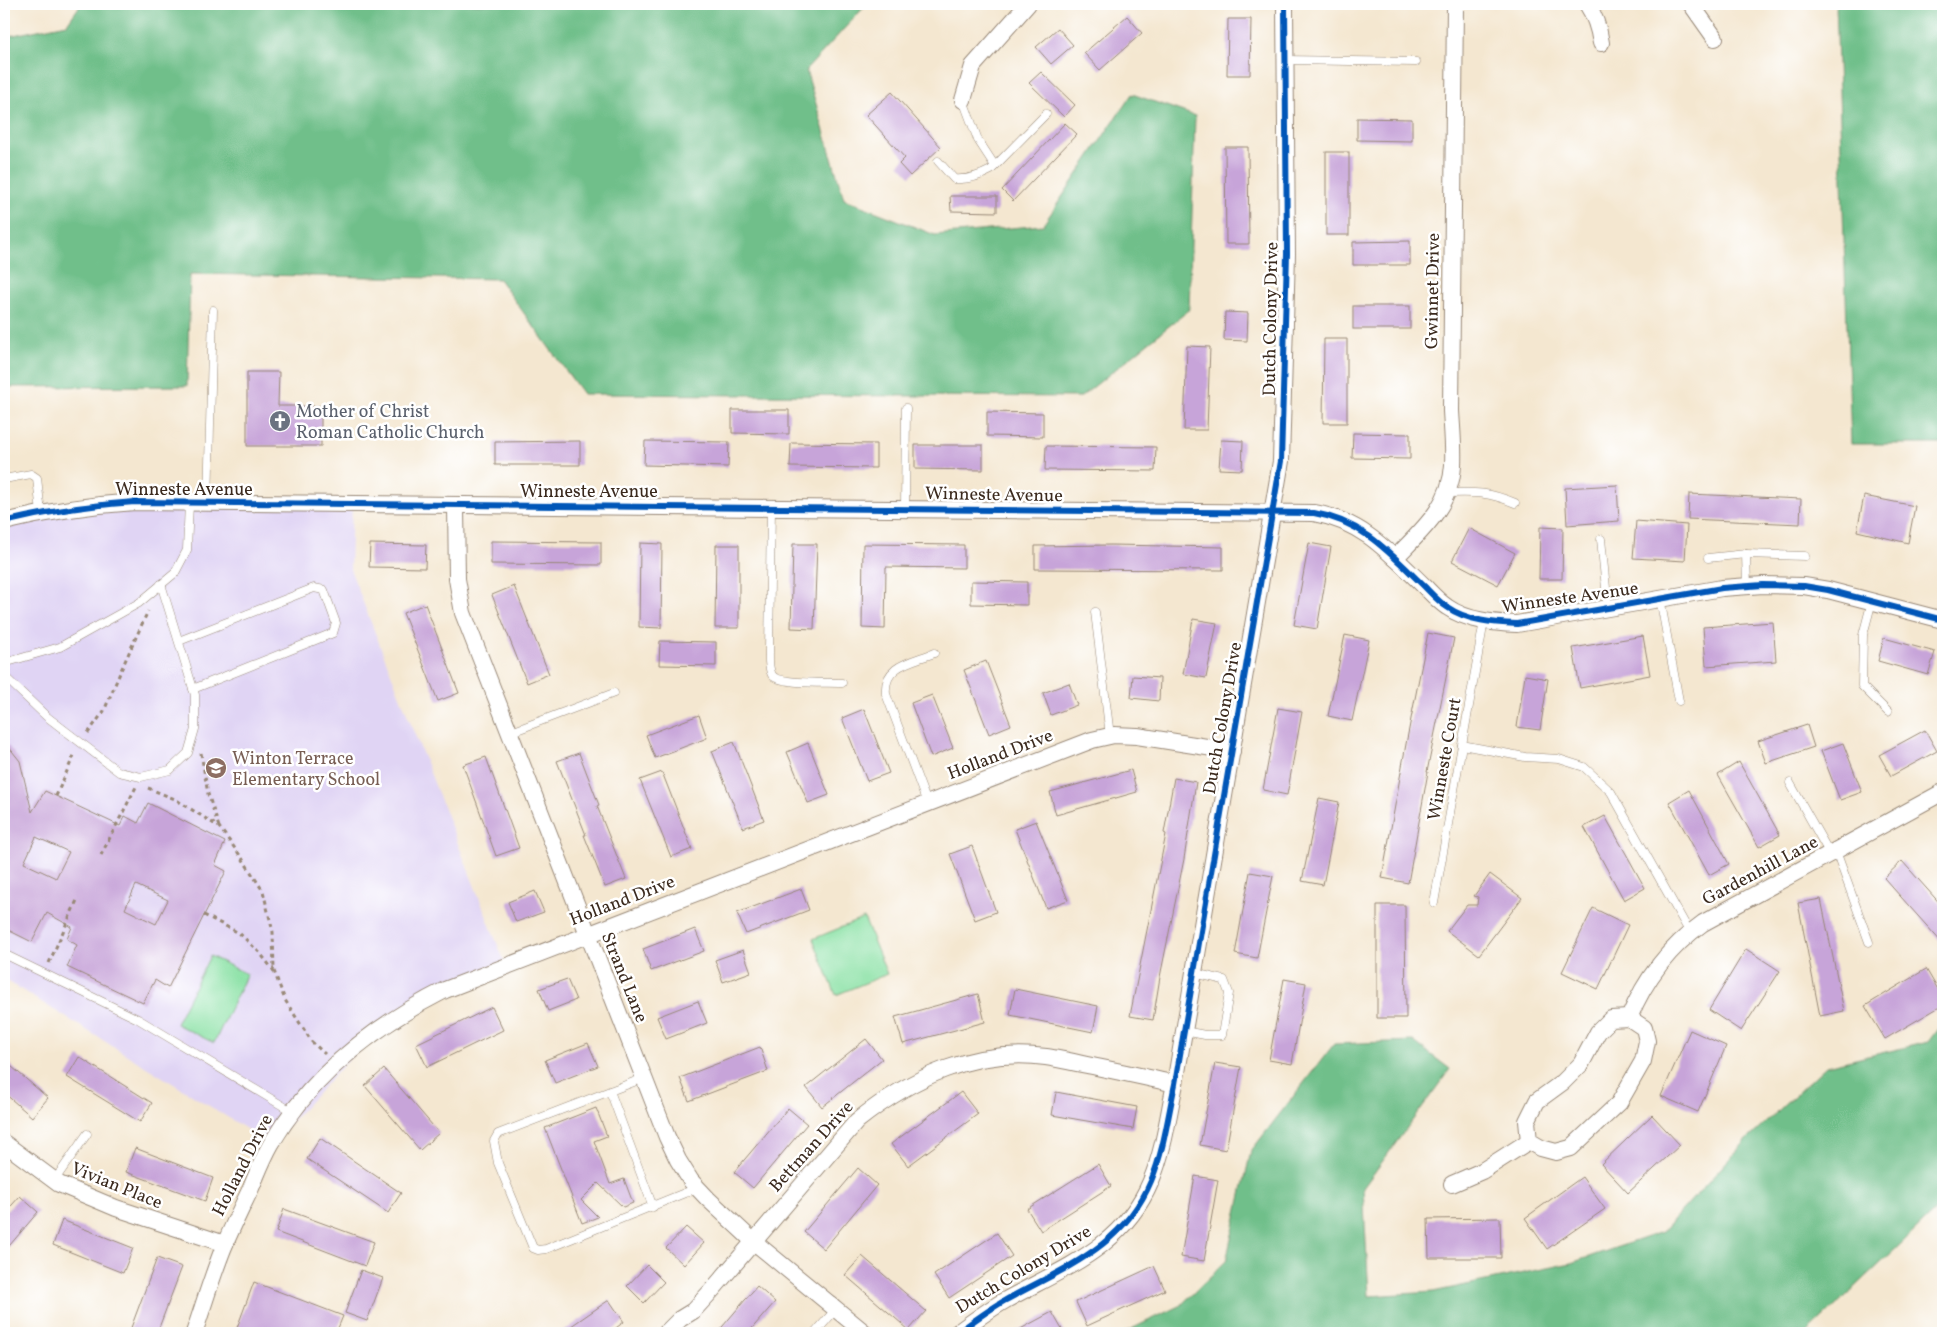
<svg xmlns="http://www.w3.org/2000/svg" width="1947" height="1337" viewBox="0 0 1947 1337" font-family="Vollkorn,serif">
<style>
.built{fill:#e0d4f4}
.green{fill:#8ae1a5;stroke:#628662}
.forest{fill:#6fbf8a;stroke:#557454}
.building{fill:#c7a4d9;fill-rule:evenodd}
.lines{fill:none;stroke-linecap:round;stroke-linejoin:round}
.service-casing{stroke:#988877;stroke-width:9}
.minor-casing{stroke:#988877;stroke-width:18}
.path{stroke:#988877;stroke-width:3;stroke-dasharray:4 4;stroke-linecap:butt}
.service{stroke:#fff;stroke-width:8}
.minor{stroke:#fff;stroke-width:16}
.cycleway-casing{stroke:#fff;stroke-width:9}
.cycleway{stroke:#0057b8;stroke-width:6}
.labels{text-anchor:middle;stroke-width:5;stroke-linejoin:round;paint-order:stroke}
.street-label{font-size:18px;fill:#3b2a1e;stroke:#fff}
.worship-label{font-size:18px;fill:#5b616d;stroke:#fff;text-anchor:start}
.education-label{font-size:18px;fill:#785e54;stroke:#fff;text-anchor:start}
</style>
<rect width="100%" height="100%" fill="#fff"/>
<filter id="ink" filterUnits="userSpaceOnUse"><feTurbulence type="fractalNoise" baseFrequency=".02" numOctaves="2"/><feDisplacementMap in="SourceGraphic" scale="10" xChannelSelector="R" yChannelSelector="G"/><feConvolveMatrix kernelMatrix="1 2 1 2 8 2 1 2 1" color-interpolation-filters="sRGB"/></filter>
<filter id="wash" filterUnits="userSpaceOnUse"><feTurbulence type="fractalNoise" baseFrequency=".0096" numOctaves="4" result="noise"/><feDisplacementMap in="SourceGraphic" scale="20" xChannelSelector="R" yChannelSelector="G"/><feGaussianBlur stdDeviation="1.12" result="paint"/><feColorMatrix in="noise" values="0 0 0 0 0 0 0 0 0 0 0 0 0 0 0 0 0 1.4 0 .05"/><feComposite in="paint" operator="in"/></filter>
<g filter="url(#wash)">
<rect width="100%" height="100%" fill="#f4e7d0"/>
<polygon class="built" points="352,505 350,569 506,966 377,1029 271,1144 4,979 4,522 46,512"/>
<g class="green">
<polygon points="864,918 887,974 836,995 813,939"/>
<polygon points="210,956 247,974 214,1043 176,1024"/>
</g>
<g class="forest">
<polygon points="81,4 867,4 806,70 844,199 935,235 1043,225 1132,94 1195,116 1189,310 1081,397 583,394 499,279 190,274 187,386 4,387 4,37 67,24"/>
<polygon points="1836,4 1943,4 1943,444 1851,444"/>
<polygon points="1943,1022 1943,1204 1807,1333 1123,1333 1181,1305 1226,1261 1251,1151 1334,1044 1413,1041 1450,1069 1363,1188 1369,1296 1433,1292 1571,1263 1662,1232 1746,1141 1826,1066 1928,1042"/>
</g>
<g id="blocks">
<g class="building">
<polygon points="1127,16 1142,33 1100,70 1084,53"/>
<polygon points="1228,19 1251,19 1250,75 1227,75"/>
<polygon points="1058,28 1073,45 1051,64 1036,47"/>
<polygon points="1041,72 1075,105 1064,117 1029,83"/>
<polygon points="892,92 941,147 910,176 899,164 905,158 866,115"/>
<polygon points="1357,118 1412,119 1412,141 1357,140"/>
<polygon points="1065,123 1077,134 1013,201 1002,190"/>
<polygon points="1225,147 1248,147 1249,244 1226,244"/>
<rect x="1326" y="152" width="23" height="83"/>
<polygon points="950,196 997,196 997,212 951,211"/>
<polygon points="1410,241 1410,265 1353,265 1353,242"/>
<rect x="1353" y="306" width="57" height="23"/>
<polygon points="1225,312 1248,313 1247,341 1224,340"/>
<polygon points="1324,339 1347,339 1347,423 1323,423"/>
<polygon points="1187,346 1210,347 1207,430 1184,430"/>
<polygon points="247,372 279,372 278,406 321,406 321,446 247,446"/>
<polygon points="732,410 789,410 789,434 732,433"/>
<polygon points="987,412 1043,413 1043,437 987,436"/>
<polygon points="1353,433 1410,434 1410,459 1352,458"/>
<polygon points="1221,440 1243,441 1242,470 1219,469"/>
<polygon points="580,441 580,465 495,465 495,442"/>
<polygon points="645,441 729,442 728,467 644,465"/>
<polygon points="791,443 876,444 876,468 790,467"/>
<polygon points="915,445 983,445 983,470 915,469"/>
<polygon points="1046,446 1156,447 1155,471 1045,470"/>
<polygon points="1617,485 1619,521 1567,525 1565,488"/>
<polygon points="1689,494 1801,499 1800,524 1688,519"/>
<polygon points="1864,496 1915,506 1908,543 1857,531"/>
<polygon points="1636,521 1687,525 1685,561 1633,558"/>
<polygon points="1540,527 1563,528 1562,579 1539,579"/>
<polygon points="1469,528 1515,553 1498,585 1452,561"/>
<polygon points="491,541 601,542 601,565 491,564"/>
<polygon points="640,543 662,544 661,628 639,627"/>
<polygon points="1309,543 1331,547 1317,629 1294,625"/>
<polygon points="370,544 426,545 425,568 369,567"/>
<polygon points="793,544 817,544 814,629 791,628"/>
<polygon points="863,544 964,545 964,568 886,567 885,629 862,628"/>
<polygon points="716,545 739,545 739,628 715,628"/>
<polygon points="1111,545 1223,547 1223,570 1035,569 1035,546"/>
<polygon points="971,581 1027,582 1027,605 971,604"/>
<polygon points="514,586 549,674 527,683 492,595"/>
<polygon points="425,604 459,693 438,701 403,613"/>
<polygon points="1193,619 1217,623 1206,678 1183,674"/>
<polygon points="1773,622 1776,661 1706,666 1703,627"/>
<polygon points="1428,633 1454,638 1427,772 1428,772 1408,883 1382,878 1406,744"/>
<polygon points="1345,635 1369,640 1352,721 1328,716"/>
<polygon points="1643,636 1650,675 1580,688 1573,648"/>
<polygon points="1884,638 1935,652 1928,675 1878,661"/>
<polygon points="660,641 716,642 716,666 659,665"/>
<polygon points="986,661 1011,725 989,734 964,670"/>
<polygon points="1525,675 1548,679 1540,730 1517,727"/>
<polygon points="1133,676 1160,678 1159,701 1131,698"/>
<polygon points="1069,683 1077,705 1051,715 1043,693"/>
<polygon points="932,695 953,748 931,757 911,703"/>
<polygon points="1278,708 1302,712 1287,795 1263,790"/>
<polygon points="864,709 889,773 867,781 842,718"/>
<polygon points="699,715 707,738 655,758 646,735"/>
<polygon points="1807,725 1814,747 1766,763 1758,741"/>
<polygon points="1925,730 1937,751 1891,776 1879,755"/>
<path d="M4 741 20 761 32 812 45 791 120 826 125 816 138 823 148 803 225 842 215 865 226 871 168 988 155 980 143 1003 67 967 77 945 67 939 72 927 47 913 32 942 4 928ZM36 837 69 852 56 878 24 863ZM136 885 168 900 156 924 125 909Z"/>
<polygon points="734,742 764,820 743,828 712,751"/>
<polygon points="808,743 829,795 808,803 787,752"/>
<polygon points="1843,743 1862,792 1840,800 1821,751"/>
<polygon points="579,753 599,805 597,806 626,879 605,887 584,835 586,835 557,761"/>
<polygon points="486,757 519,848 496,856 463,765"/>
<polygon points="1739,762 1780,835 1759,847 1718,775"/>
<polygon points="1131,770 1137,792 1056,815 1050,792"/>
<polygon points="662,772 692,849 671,857 640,780"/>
<polygon points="1174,778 1196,782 1184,859 1160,977 1153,1020 1130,1016 1166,834 1164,833"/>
<polygon points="1689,790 1729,864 1709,875 1669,802"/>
<polygon points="1319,798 1339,802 1323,885 1302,881"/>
<polygon points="1605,816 1645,888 1624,900 1584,827"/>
<polygon points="1036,821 1068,900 1046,908 1015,829"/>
<polygon points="972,846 996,912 975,920 950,854"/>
<polygon points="1902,861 1943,907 1943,944 1884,878"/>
<polygon points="1250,872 1273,876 1257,958 1235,954"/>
<polygon points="1490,874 1522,898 1479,955 1447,931 1467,905 1477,905 1478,897 1474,896"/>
<polygon points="801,889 809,910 746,934 737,913"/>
<polygon points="535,891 544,912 516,922 508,902"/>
<polygon points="1821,899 1844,1011 1820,1016 1798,903"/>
<polygon points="1377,905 1405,905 1406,1018 1377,1018"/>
<polygon points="1593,908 1628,925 1598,989 1562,972"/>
<polygon points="695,929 704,951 651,971 643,949"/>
<polygon points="1746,949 1780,971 1741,1031 1709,1010"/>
<polygon points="743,950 751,972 723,982 715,960"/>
<polygon points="1926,969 1943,998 1943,1005 1885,1039 1865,1006"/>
<polygon points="567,979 576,1000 548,1011 539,989"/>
<polygon points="1284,979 1306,983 1292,1064 1269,1060"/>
<polygon points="1015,989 1098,1006 1093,1032 1010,1015"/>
<polygon points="978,994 985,1022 903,1044 895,1017"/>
<polygon points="698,1001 707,1023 666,1039 657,1017"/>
<polygon points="492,1007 503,1030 427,1067 416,1044"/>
<polygon points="1690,1030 1726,1046 1698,1112 1661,1096"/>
<polygon points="866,1039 882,1059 822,1107 806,1087"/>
<polygon points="588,1043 598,1066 555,1083 545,1060"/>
<polygon points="760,1047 768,1071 689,1101 680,1078"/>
<polygon points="79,1057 152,1103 140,1122 67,1077"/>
<polygon points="4,1060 48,1098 32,1117 4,1093"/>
<polygon points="1215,1063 1241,1067 1226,1150 1200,1145"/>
<polygon points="384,1069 439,1133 420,1150 365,1086"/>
<polygon points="961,1092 978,1114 908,1166 891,1144"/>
<polygon points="1056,1092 1137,1107 1133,1129 1052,1115"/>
<polygon points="596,1108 607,1136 594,1141 610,1184 624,1179 633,1203 623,1207 598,1183 581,1200 598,1217 582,1223 545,1128"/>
<polygon points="788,1108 807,1124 753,1188 734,1172"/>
<polygon points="1652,1115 1680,1145 1628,1193 1601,1164"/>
<polygon points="320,1138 401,1193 388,1213 307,1159"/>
<polygon points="135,1148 213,1178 205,1201 126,1172"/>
<polygon points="1098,1164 1111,1186 1041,1231 1027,1209"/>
<polygon points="858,1168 877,1185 824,1249 804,1232"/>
<polygon points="1195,1176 1218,1180 1204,1261 1181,1257"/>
<polygon points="1582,1177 1605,1209 1547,1249 1525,1218"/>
<polygon points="20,1196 38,1212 4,1252 4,1214"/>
<polygon points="284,1209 374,1242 365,1266 276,1232"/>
<polygon points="1500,1218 1501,1258 1429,1258 1428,1219"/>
<polygon points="62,1220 133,1248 123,1273 53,1245"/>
<polygon points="686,1227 704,1243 684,1265 666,1248"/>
<polygon points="997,1233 1012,1256 949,1298 934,1275"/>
<polygon points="862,1256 926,1311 909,1330 845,1275"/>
<polygon points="157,1258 182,1267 157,1333 129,1333"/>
<polygon points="647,1265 664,1282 644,1303 627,1286"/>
<polygon points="1154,1266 1165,1290 1087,1326 1076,1302"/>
<polygon points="361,1270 383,1278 367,1321 345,1313"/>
<polygon points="254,1282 343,1316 336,1333 235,1333"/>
<polygon points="757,1286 775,1302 748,1333 717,1333"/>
<polygon points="609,1300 624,1322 609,1333 561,1333"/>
<polygon points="1052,1312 1064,1333 1013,1333"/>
</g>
</g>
</g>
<g filter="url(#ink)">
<use href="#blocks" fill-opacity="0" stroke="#988877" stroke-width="1"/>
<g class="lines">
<g class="service-casing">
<g id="service">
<polyline points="1285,60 1416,62"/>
<polyline points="963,100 978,140 995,166"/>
<path d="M938 161 954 179C967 180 980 176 991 170L1046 114"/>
<polyline points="4,479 31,474 37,478 41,513"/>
<path d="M1448 493C1475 492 1489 492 1515 503"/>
<polyline points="208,503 213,310"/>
<path d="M771 507 769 651C769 659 768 668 772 675 779 685 829 682 842 683"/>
<polyline points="905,508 906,408"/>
<polyline points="1601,539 1608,608"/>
<polyline points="1708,558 1746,554"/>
<polyline points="1747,586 1746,554 1805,556"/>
<polyline points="1660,598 1679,701"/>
<polyline points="1872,601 1863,635 1862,686 1888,712"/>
<polyline points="1095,612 1110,736"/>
<polyline points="179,641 314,588 324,590 336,623 333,633 193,689"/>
<polyline points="4,663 60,647 139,603 175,573 187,550 189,503"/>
<polyline points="4,676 46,716 119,772 141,777 170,770 188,753 195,729 195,695 161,584"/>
<polyline points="509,733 614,693"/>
<polyline points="1462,745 1525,757 1559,759 1584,767 1611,792 1690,933"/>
<polyline points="1790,783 1830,854"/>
<path d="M927 803 886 694C883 665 912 662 934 653"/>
<polyline points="1836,851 1869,942"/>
<polyline points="1434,903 1484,621"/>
<polyline points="4,954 138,1019 293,1112"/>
<polyline points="1184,1031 1205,1035 1222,1035 1229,993 1224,980 1194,973"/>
<polyline points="644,1078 498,1134 494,1141 498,1163 533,1248 538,1250 546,1249 697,1188"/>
<polyline points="610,1091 653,1207"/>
<polyline points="54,1181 87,1134"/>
<polyline points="815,1333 836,1309"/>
</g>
</g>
<g class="minor-casing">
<g id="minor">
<path d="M1587 4C1595 16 1599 29 1601 43"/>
<polyline points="1691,4 1715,38"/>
<polyline points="963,100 973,66 1028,4"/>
<polyline points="456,506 457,579 463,613 667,1137 678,1160 691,1181 708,1199 753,1241 865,1333"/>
<path d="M4 522C49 511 88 505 135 502L1314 513C1362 521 1390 553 1424 586 1431 593 1439 602 1447 607 1467 621 1494 623 1517 624L1722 588 1763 585 1804 586 1828 590 1943 620"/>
<path d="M1395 558C1421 531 1451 506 1453 465 1454 447 1452 429 1451 411L1455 4"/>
<path d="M1629 1018C1645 979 1668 948 1703 923L1943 792"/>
<polygon points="1629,1018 1644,1028 1647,1041 1643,1061 1619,1103 1571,1148 1556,1152 1541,1148 1529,1141 1527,1121 1537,1101 1563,1082 1581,1064 1598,1032 1611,1019"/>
<polyline points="4,1143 59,1184 116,1208 225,1244"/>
<polyline points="1452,1184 1482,1171 1529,1141"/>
<path d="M194 1333C204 1304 213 1273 225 1244 233 1225 242 1207 251 1188 257 1174 263 1158 271 1144 312 1074 374 1026 445 990L1092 740 1114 735 1137 736 1232 751"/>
<path d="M666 1333 680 1319 693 1311 713 1289 857 1121C912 1077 974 1048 1046 1057 1059 1059 1073 1062 1087 1065 1116 1071 1146 1077 1175 1084"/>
<path d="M957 1333C972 1322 987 1311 1004 1301 1063 1268 1123 1248 1151 1181 1164 1150 1168 1116 1175 1084L1281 461 1287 254 1285 4"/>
</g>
</g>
<g class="path">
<polyline points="88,733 104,711 122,668 148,611"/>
<polyline points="201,753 208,794 219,827"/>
<polyline points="148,788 175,799 219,827 242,858 263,891 273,932 274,971 285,1000 312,1042 325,1054"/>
<polyline points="56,796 75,753"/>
<polyline points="101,855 136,787"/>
<polyline points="204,915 239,933 260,953 274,971"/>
<polyline points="49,963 78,898"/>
</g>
<use href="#service" class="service"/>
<use href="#minor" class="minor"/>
<g class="cycleway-casing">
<g id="cycleway">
<path d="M4 522C49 511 88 505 135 502L1314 513C1362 521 1390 553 1424 586 1431 593 1439 602 1447 607 1467 621 1494 623 1517 624L1722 588 1763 585 1804 586 1828 590 1943 620"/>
<path d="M957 1333C972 1322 987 1311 1004 1301 1063 1268 1123 1248 1151 1181 1164 1150 1168 1116 1175 1084L1281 461 1287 254 1285 4"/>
</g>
</g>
<use href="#cycleway" class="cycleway"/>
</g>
</g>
<defs>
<g id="church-disc" transform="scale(1.125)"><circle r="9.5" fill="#6b7280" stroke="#fff"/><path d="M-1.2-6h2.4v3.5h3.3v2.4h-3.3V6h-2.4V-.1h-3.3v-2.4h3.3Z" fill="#fff"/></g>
<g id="school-disc" transform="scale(1.125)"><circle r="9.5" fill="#8d6e63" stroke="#fff"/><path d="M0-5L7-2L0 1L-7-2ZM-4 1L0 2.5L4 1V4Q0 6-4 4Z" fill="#fff"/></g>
</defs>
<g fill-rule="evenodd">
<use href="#church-disc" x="280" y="421"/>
<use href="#school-disc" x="216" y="768"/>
</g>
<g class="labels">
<g class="street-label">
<text transform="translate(1432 291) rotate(-89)" y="6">Gwinnet Drive</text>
<text transform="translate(1270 319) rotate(-89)" y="6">Dutch Colony Drive</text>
<text x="184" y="495">Winneste Avenue</text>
<text x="589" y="497">Winneste Avenue</text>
<text transform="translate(994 494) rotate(1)" y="6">Winneste Avenue</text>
<text transform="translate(1570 597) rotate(-8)" y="6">Winneste Avenue</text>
<text transform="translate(1222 718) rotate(-80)" y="6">Dutch Colony Drive</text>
<text transform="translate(1000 754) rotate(-21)" y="6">Holland Drive</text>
<text transform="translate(1444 759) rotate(-80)" y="6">Winneste Court</text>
<text transform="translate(1760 870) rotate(-28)" y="6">Gardenhill Lane</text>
<text transform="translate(622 900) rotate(-21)" y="6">Holland Drive</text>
<text transform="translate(625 977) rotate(68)" y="6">Strand Lane</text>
<text transform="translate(811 1146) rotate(-48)" y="6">Bettman Drive</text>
<text transform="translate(242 1165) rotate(-63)" y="6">Holland Drive</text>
<text transform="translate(117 1185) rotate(22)" y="6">Vivian Place</text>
<text transform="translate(1023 1269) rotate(-31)" y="6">Dutch Colony Drive</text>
</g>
<g class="worship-label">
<text x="296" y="417">Mother of Christ<tspan x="296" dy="21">Roman Catholic Church</tspan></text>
</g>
<g class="education-label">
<text x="232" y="764">Winton Terrace<tspan x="232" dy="21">Elementary School</tspan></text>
</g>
</g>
<rect width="1947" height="1337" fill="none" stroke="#fff" stroke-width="20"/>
</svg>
